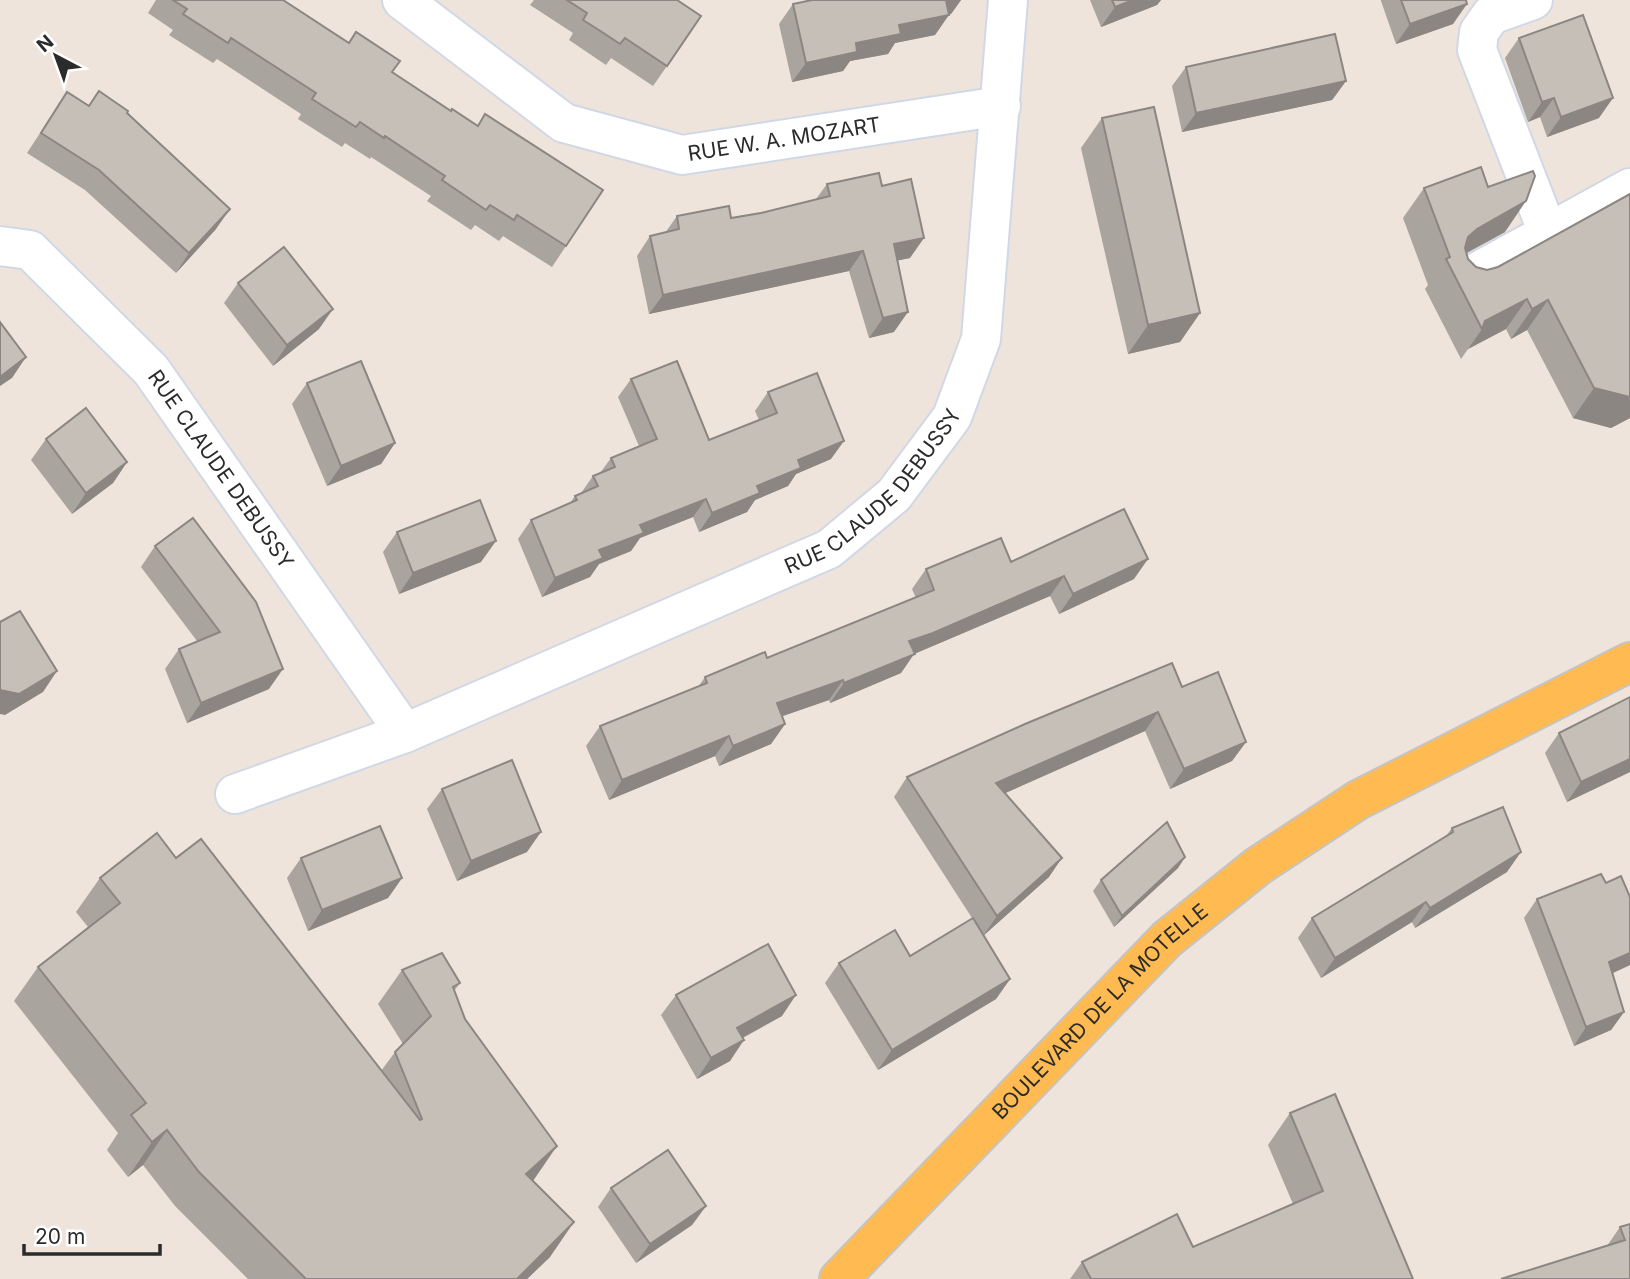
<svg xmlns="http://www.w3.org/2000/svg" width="1630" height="1279" viewBox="0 0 1630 1279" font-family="Inter,sans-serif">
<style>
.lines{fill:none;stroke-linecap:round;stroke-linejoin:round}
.street-casing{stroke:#d1d8e5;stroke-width:42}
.primary-casing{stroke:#c4c4c4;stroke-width:42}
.street{stroke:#fff;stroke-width:38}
.primary{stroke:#ffbb51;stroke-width:38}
.wall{fill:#aaa49e}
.shaded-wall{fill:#8b8681}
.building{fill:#c6bfb8;stroke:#8b8681;stroke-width:2}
.labels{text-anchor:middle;stroke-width:5;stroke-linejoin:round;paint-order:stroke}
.street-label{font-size:21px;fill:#2b2b2b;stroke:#fff}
</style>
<rect width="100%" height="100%" fill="#eee4dc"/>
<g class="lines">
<g class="street-casing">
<g id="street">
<path id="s1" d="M402 0 564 123 682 155 1001 106"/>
<polyline points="1533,0 1491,15 1479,32 1477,50 1548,233"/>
<path id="s2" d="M0 246 30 250 151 370 405 733"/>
<polyline points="1466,278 1630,188"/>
<path id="s3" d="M235 794 405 733 829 549 894 495 952 417 981 339 1008 0"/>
</g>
</g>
<g class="primary-casing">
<g id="primary">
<path id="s4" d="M839 1279 1167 939 1258 866 1358 800 1630 662"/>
</g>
</g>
<use href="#street" class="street"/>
<use href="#primary" class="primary"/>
</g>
<g class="wall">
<polygon points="156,0 283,0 348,43 356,32 392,72 451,111 478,125 485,114 566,246 552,267 503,236 499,241 475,225 471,230 427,201 431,196 371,157 370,159 345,143 342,147 298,119 301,114 217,59 213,63 169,35 173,30 148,13"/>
<polygon points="534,0 677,0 667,66 653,86 611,58 606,65 569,40 573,33 530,5"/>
<polygon points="812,0 961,0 951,14 949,14 935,35 895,43 888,54 850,61 843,71 792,82 779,24 793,4"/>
<polygon points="1090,0 1161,0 1157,5 1101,27"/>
<polygon points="1381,0 1466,0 1453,24 1396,44 1381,1"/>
<polygon points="1519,38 1599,118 1547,137 1540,117 1528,122 1505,58"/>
<polygon points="1186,67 1346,81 1332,100 1182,132 1172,86"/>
<polygon points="67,92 89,105 127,113 216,229 176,273 85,190 27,153"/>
<polygon points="1102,118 1200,313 1180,342 1128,354 1081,148"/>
<polygon points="827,184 882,186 910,258 898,260 894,332 869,338 849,271 649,314 637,256 650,236 665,233 677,216 731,218 761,213 816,199"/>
<polygon points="1424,188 1505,232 1467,253 1468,259 1476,267 1487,270 1498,267 1630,194 1630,418 1611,428 1573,418 1527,330 1511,339 1506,329 1468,349 1461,359 1425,289 1428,285 1403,218"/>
<polygon points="238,283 319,329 273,366 224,303"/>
<polygon points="631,379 709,440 759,420 755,411 768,392 831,459 796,474 788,486 755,500 747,512 699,532 693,517 640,538 631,551 599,564 590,577 542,597 518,539 531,520 570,503 575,496 581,493 593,476 600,473 611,458 639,446 618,397"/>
<polygon points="307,383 395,443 381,464 327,486 292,404"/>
<polygon points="46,439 127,462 113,483 72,514 31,460"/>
<polygon points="397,532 481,562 399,594 383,552"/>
<polygon points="155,546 269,689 187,723 165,669 179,649 197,641 141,567"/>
<polygon points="1011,562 1134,579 1059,614 1050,596 914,654 901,673 830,703 829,700 782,716 785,724 771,744 719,766 715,756 609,800 586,746 600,726 698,687 705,677 767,658 916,598 912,589 926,569"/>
<polygon points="1182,687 1246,742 1232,761 1170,789 1145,731 1005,793 1049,877 984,935 1010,979 996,999 878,1070 825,983 839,963 910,956 972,918 894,797 907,777"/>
<polygon points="1559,733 1630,772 1567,802 1545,753"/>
<polygon points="442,789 527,852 457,881 427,809"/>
<polygon points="1452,828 1507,872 1415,928 1412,922 1321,978 1298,938 1312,918 1446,836"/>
<polygon points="1185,857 1178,868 1114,927 1093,891 1101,880"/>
<polygon points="176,858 381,1071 395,1052 403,1044 378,1004 402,970 460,983 454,991 533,1181 550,1257 527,1279 248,1279 175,1206 143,1165 128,1177 107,1150 118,1133 14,1001 38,967 88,927 76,912 100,878"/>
<polygon points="301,858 402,878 388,898 308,931 287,878"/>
<polygon points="1630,897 1630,965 1612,973 1624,1012 1611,1030 1574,1046 1524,918 1537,899"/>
<polygon points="676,995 782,1016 743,1038 730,1061 697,1079 661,1015"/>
<polygon points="1290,1113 1413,1279 1070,1279 1082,1262 1193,1247 1293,1204 1268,1145"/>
<polygon points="611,1188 706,1206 692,1225 636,1263 598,1207"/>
<polygon points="1630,1224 1630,1279 1607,1246 1620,1227"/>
</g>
<g class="shaded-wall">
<polygon points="944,0 961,0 951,14 932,18"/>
<polygon points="1133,0 1161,0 1157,5 1101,27 1115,7"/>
<polygon points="1467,4 1453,24 1396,44 1410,24"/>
<polygon points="949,15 935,35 895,43 888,54 850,61 843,71 792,82 806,63 899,25"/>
<polygon points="1346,81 1332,100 1182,132 1196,113"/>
<polygon points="1554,98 1540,117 1528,122 1542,102"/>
<polygon points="1613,98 1599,118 1547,137 1561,117"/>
<polygon points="1526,201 1505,232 1455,259 1447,267 1468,237 1477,229"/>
<polygon points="230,209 216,229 176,273 189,253"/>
<polygon points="924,238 910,258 881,264 894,244"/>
<polygon points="863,251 849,271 649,314 663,295"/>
<polygon points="1527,299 1506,329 1468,349 1482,329 1485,321"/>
<polygon points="1548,300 1527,330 1511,339 1532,309"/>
<polygon points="333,309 319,329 273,366 287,345"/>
<polygon points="908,312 894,332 869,338 883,318"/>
<polygon points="1200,313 1180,342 1128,354 1148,325"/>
<polygon points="26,357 12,378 0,386 0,377"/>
<polygon points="1594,388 1630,397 1630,418 1611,428 1573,418"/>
<polygon points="844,441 831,459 796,474 788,486 755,500 747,512 699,532 712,513 798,460"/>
<polygon points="395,443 381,464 327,486 341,466"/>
<polygon points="127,462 113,483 72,514 86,493"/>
<polygon points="706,499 693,517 640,538 631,551 599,564 590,577 542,597 555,578 640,525"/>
<polygon points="496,541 481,562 399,594 413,573"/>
<polygon points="1148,559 1134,579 1059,614 1073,594"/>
<polygon points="1064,576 1050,596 914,654 901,673 830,703 844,683 909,641"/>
<polygon points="283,669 269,689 187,723 201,703"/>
<polygon points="57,671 43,692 5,715 0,714 0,690"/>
<polygon points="843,680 829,700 763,723 777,703"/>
<polygon points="1158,712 1145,731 983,803 996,783"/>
<polygon points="785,724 771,744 719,766 733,746"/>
<polygon points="729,736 715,756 609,800 622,780"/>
<polygon points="1246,742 1232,761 1170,789 1184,769"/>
<polygon points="1630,759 1630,772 1567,802 1581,782"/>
<polygon points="541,832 527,852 457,881 471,861"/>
<polygon points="1521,852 1507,872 1415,928 1430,908"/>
<polygon points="1185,857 1178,868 1114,927 1122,916"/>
<polygon points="1062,858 1049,877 983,936 997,916"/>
<polygon points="402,878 388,898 308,931 322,910"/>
<polygon points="1426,902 1412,922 1321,978 1335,958"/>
<polygon points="1630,953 1630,965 1596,981 1609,962"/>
<polygon points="1010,979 996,999 878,1070 892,1050"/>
<polygon points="796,995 782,1016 723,1048 737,1028"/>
<polygon points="1624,1012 1611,1030 1574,1046 1586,1027"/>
<polygon points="744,1040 730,1061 697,1079 711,1058"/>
<polygon points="167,1130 143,1165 128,1177 152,1142"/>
<polygon points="557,1146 533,1181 502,1209 526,1174"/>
<polygon points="706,1206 692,1225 636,1263 650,1244"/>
<polygon points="574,1222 550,1257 527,1279 517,1279"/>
</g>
<g class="building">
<polygon points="173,0 283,0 349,43 356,32 400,61 392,72 451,111 452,109 478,126 485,114 603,190 566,246 517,215 514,220 490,205 486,210 442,180 445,176 385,136 384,138 360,122 356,127 312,99 316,93 231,38 228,43 183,14 187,9"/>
<polygon points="567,0 677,0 701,16 667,66 625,38 620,44 602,32 583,20 587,13"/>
<polygon points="812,0 946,0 949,15 899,25 901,34 856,43 857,52 806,63 793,4"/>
<polygon points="1112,0 1133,0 1115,7"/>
<polygon points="1401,0 1466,0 1467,4 1410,24"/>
<polygon points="1583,15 1613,98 1561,117 1554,98 1542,102 1519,38"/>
<polygon points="1335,34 1346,81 1196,113 1186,67"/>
<polygon points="99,91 128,111 127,113 230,209 189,253 99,170 41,133 67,92 89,106"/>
<polygon points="1154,107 1200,313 1148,325 1102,118"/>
<polygon points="1481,167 1488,187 1533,171 1535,176 1526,201 1477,229 1468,237 1465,248 1468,259 1476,267 1487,270 1498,267 1630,194 1630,397 1594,388 1548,300 1532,309 1527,299 1485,321 1482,329 1446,259 1450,257 1424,188"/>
<polygon points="879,173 882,186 911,179 924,238 894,244 908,312 883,318 863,251 663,295 650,236 679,229 677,216 729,206 731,218 761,213 830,196 827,184"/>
<polygon points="284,247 333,309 287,345 238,283"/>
<polygon points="0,322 26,357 0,377"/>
<polygon points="361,361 395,443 341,466 307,383"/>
<polygon points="677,361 709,440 777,413 768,392 817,373 844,441 798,460 801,468 757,486 760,493 712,513 706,499 640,525 644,533 599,550 603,558 555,578 531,520 577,500 575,496 598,486 593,476 615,467 611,458 657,439 631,379"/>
<polygon points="86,408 127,462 86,493 46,439"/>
<polygon points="480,500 496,541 413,573 397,532"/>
<polygon points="1124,509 1148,559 1073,594 1064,576 933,633 909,641 915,654 844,683 843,680 777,703 785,724 733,746 729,736 622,780 600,726 707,683 705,677 765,652 767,658 934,590 926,569 1001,538 1011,562"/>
<polygon points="193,518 256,602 283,669 201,703 179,649 220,632 155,546"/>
<polygon points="20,611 57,671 19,694 0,690 0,622"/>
<polygon points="1172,663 1182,687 1218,672 1246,742 1184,769 1158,712 996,783 1062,858 997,916 907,777 1025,724"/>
<polygon points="1630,697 1630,759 1581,782 1559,733"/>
<polygon points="512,760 541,832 471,861 442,789"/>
<polygon points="1503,807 1521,852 1430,908 1426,902 1335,958 1312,918 1453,832 1452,828"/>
<polygon points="1167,822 1185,857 1122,916 1101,880"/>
<polygon points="380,826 402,878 322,910 301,858"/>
<polygon points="157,833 176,858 201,839 420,1120 422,1119 395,1052 431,1016 402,970 442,953 460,983 453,987 465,1019 557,1146 526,1174 574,1222 517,1279 306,1279 199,1172 167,1130 152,1142 131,1115 146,1103 38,967 120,903 100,878"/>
<polygon points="1601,874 1606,883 1621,876 1630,897 1630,953 1609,962 1624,1012 1586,1027 1537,899"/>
<polygon points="973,918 1010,979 892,1050 839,963 895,930 910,956"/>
<polygon points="768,944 796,995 737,1028 744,1040 711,1058 676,995"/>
<polygon points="1335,1094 1413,1279 1091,1279 1082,1262 1177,1214 1193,1247 1323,1191 1290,1113"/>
<polygon points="668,1150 706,1206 650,1244 611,1188"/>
<polygon points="1630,1224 1630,1279 1501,1279 1625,1240 1620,1227"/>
</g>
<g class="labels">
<g class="street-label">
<text dy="7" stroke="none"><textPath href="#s1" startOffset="429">RUE W. A. MOZART</textPath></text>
<text dy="7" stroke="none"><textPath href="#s2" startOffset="322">RUE CLAUDE DEBUSSY</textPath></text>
<text dy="7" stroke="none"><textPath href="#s3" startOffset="714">RUE CLAUDE DEBUSSY</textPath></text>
<text dy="7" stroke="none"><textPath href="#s4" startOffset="374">BOULEVARD DE LA MOTELLE</textPath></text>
</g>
</g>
<g transform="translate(56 56) rotate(319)" stroke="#ffffff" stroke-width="5" paint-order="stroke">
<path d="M0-5L12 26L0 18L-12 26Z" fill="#2b2b2b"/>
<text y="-10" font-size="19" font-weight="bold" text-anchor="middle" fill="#2b2b2b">N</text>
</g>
<path d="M24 1244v10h136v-10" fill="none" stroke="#2b2b2b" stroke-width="3.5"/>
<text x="35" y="1244" font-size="21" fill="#2b2b2b" stroke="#ffffff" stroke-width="5" paint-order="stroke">20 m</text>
</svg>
